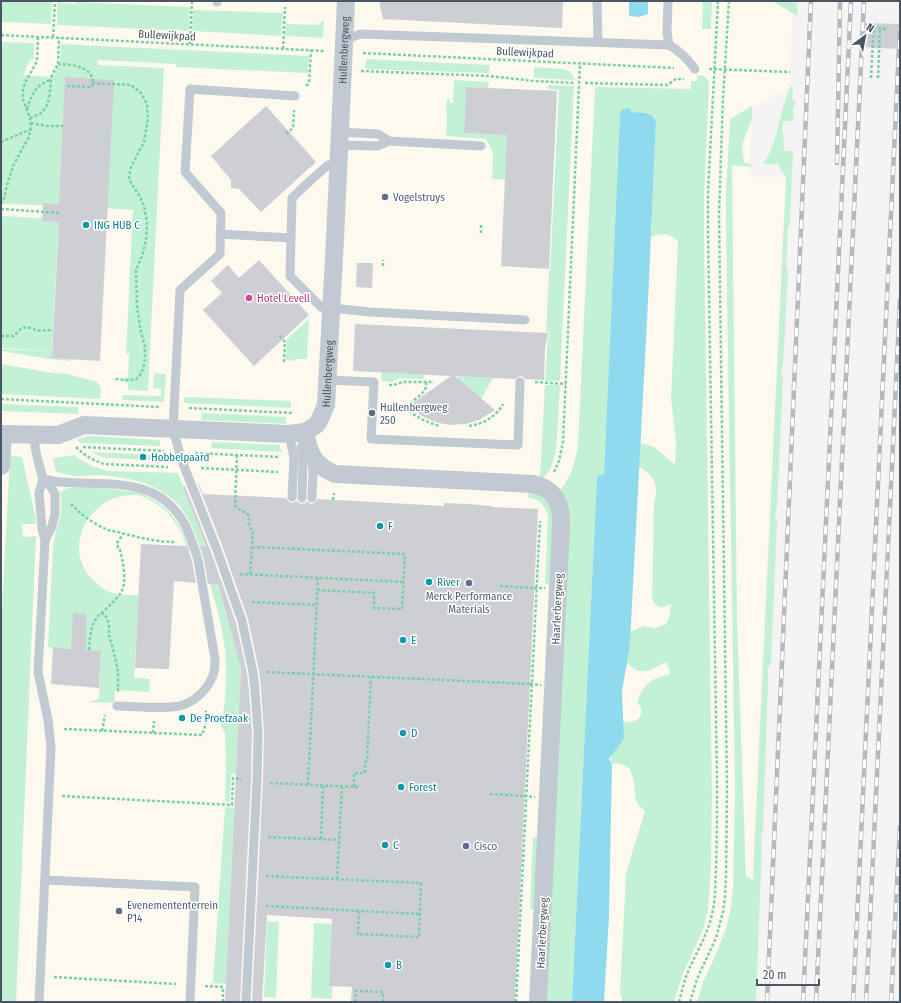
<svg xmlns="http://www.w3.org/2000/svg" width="901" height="1003" viewBox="0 0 901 1003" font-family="'Fira Sans Condensed',sans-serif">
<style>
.commercial{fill:#fdf9ef}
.green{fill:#c3f1d5}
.water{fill:#90daee}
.building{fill:#cdcfd5}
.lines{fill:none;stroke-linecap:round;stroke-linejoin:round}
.path{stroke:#7ad0a6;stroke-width:2.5;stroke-dasharray:3 2;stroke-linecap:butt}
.service{stroke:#c1cad2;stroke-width:9}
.minor{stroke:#c1cad2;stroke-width:18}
.rail-casing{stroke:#b5b8bd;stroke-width:4.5}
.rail{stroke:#fff;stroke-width:3;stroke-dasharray:9;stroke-linecap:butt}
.path-bridge{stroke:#7ad0a6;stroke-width:2.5;stroke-dasharray:3 2;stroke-linecap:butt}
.service-dot{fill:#5c6f8a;stroke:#fff;stroke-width:1.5}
.culture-dot{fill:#0f9aa8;stroke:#fff;stroke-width:1.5}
.hotel-dot{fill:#d1479c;stroke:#fff;stroke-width:1.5}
.labels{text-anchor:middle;stroke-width:3;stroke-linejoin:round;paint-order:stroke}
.street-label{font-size:11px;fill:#4a5661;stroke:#fff}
.service-label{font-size:11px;fill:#4e5e75;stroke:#fff;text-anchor:start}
.culture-label{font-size:11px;fill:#0d838f;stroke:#fff;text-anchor:start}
.hotel-label{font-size:11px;fill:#b23c85;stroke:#fff;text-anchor:start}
</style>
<rect width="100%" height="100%" fill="#f5f3f3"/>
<polygon class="commercial" points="1,1 793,1 790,87 752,108 749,167 749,176 786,177 760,707 747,1002 1,1002"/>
<g class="green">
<polygon points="1,1 52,2 51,24 1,22"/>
<polygon points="703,1 712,1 711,29 702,29"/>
<polygon points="772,1 797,1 797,16"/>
<polygon points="57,2 76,4 76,2 190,7 189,31 57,25"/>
<polygon points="193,10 283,13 281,36 192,31"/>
<polygon points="324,20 323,38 285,36 286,24 318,25"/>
<polygon points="1,42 34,43 34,60 30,60 23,75 51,77 53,77 60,62 61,44 309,56 308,73 176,67 176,64 97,60 98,65 164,68 148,391 128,390 128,383 123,382 124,378 128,378 129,354 126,354 133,210 66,206 4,204 1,202"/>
<polygon points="366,59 490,65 489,73 365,69"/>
<path d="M534 67 564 69C570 71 573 73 574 80L534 78Z"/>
<path d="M697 75 704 76 708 80 709 84 704 199V236L712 793 711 869 708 910 703 930 682 976 674 1002H621L622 1000 620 992 626 873 645 811C633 803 636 794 634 782 633 777 631 773 630 769 624 764 619 763 612 764L611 759 612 755 623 739V722C637 724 648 715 637 702 644 683 652 678 671 674L666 662C651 670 640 678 627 662L629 651 630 632 644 626 656 628 666 624 669 618 671 604C663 609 657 609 652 599L654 503C659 486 655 475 639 467L640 444C657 443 663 457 675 464L676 441 671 399 678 241C669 233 662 233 651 237L656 122C653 110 641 112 630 112L629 109C624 107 622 110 620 114L604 475 597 477 572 1002H547L560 491C571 476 576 461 578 444L595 87 691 89V81H697Z"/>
<polygon points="454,80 489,82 488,88 466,87 464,133 531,136 505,180 492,179 493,152 486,139 446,136 447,115 446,115 447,99 450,100 450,103 453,103"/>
<polygon points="548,85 574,86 560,381 545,381 548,336 549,332 546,332 549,271 550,271 559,90 548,89"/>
<path d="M793 86 792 100H795L794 109 793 110 794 121H783L782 131H783L784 151H793L790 222C786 231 788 240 787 249 787 257 785 264 788 272L783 365 781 371 783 379 777 507 775 514 777 523 771 662 768 668V684L763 830 761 837 762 844 756 1000 755 1002H697L703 982 717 952 726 928 731 907 733 888 735 789 726 233V193L730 119 752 106V119L742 145 744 162 751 164 752 167 732 165 737 621 746 876 753 880 786 178C784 172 779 169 779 164H763C775 146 777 131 782 111 784 103 787 95 790 87Z"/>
<polygon points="1,216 65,219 65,234 58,234 52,351 1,348"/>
<polygon points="309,319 307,359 295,359 295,361 286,360 287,339"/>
<polygon points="1,349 52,351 52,358 66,359 67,352 71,353 70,361 49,359 1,351"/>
<polygon points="1,364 53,373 67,374 97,382 101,387 100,399 1,394"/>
<polygon points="382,372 424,375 424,377 422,379 399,378 392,382 381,381"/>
<polygon points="154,373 166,374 164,402 122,400 123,395 161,396 161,389 153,388"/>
<polygon points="458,376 493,378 481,399 456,390"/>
<polygon points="545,385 560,385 557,439 555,455 550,470 543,478 540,478"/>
<polygon points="186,397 291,401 291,408 184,403 184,398"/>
<polygon points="1,404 78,407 78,414 1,411"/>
<polygon points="202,413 286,417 286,424 201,420"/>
<polygon points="90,436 160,440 160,446 80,443 77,439"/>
<polygon points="212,442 280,445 280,448 282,452 211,448"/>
<polygon points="92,452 170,456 173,461 108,458 101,457"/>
<path d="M74 455 88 464 94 467 109 471 178 473 204 541 216 576 241 668 236 774H231L230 802H225L226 769 225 733 221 726C225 705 227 684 226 663 225 634 216 605 208 577 202 554 196 529 182 509 176 500 166 494 157 489 139 479 117 476 98 475 90 475 82 477 74 476 68 475 62 473 56 472L53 458Z"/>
<polygon points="10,456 22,457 36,519 36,524 22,524 23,537 36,536 16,1002 1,1002 1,627"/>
<path d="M69 488C84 487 104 488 119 490 126 491 133 491 140 493 145 495 149 497 154 500 174 512 183 530 190 551H187C186 537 172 515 161 507 153 501 142 494 131 495 90 496 61 547 92 579 98 584 104 591 112 593 118 595 131 595 139 595L134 678 150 679 149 692 115 690 114 703 88 702 99 699 101 651 48 647 53 546C55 528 65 512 60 493L65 489Z"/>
<path d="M529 492 539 494 549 503 553 516 550 581 549 583 547 584H545L548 515C545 505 539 499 528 498Z"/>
<polygon points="225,807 234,808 226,984 213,983"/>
<polygon points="533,837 538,838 535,909 530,909"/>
<polygon points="267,921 279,922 276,998 264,997"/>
<polygon points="314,923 335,924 332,999 311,998"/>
</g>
<g class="water">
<polygon points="629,1 648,1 648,14 639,17 629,16"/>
<path d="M626 108 631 109V112C641 113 652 110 656 122L648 302 630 642 629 651 622 691 624 739 609 759 612 764 609 916 604 1002H572L597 477 604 474 620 114 622 110Z"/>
</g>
<g class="building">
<polygon points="379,1 563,1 562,28 383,19"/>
<polygon points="862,23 900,24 900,49 860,47"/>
<polygon points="65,77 114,80 100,361 52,358 59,222 42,221 43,203 59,204"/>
<polygon points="466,87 557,91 549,269 501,266 507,135 464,133"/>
<polygon points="266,106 316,162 261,212 239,189 231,188 231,180 211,156"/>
<polygon points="259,260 309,315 254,366 203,310 222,293 211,281 228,265 239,278"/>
<polygon points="357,263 373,263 372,288 356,287"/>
<polygon points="355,324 548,333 545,348 544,380 525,379 523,377 521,376 518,377 515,379 455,376 495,410 479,420 465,424 450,425 439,423 428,419 419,414 410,405 451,376 353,371"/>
<polygon points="198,484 199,484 203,494 286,498 289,502 292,503 297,501 299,503 301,504 305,503 307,501 311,504 314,503 318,499 444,506 444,503 467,504 492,506 492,507 538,509 515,1002 351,1002 352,987 329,986 332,919 267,915 262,1002 252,1002 263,780 264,733 261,689 259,671 248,619 223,548"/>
<polygon points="185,486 211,552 236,623 247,673 249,691 252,733 251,780 240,1002 225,1002 241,668 218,584 208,584 204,559 200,546 206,546 183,487"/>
<polygon points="141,544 187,546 192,561 196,583 174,581 169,669 135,668"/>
<polygon points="73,613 86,614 86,650 101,651 99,688 51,684 53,647 71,649"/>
</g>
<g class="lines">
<g class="path">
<polyline points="868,27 887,29"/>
<polyline points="1,35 324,51"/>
<polyline points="53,37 55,1"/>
<polyline points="190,44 192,1"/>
<polyline points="283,49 285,7"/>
<polyline points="363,53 674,68"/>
<path d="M58 64C67 64 90 66 92 78 93 80 92 84 92 87L65 86"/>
<polyline points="709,69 790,72"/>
<polyline points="361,71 489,76 534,81 574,83"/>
<polyline points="51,77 58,64 59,38"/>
<polyline points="871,78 873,39 875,28"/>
<polyline points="878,78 880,29"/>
<polyline points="92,83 131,85 141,93 147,104 148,119 144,142 131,167 129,177 131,183 140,197 144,206 147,223 146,241 142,256 136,270 137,306 140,327 145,347 145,360 143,369 140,375 136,379 129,380 113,379"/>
<polyline points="585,83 667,85 676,79 684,79"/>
<polyline points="306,86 309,83 311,50"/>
<path d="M27 109C32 94 35 85 51 80"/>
<path d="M30 118C34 116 39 115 42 112 51 104 50 88 51 77"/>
<polyline points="31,123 47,126 63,126"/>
<polyline points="286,134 293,128 294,110"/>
<polyline points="1,142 31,129"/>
<polyline points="1,204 5,196 6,189 13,166 20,153 28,139 31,129 30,118 23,100 23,90 25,83 37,61 38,37"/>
<polyline points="1,209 61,213"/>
<polyline points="481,233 481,225"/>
<polyline points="383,266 383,260"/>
<path d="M1 336H13C17 334 19 329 23 328 28 326 32 329 36 330 42 331 48 330 53 330"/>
<polyline points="280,336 285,342 284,362"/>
<path d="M426 382C428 394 413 399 405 407 415 417 426 422 440 426"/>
<polyline points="535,382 566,384"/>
<polyline points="389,385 394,385 403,382 434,382"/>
<polyline points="1,399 160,407"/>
<polyline points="189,408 292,413"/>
<path d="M469 426C483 424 496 417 503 404"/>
<path d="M76 447C85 456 94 461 105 464L168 467"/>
<polyline points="83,447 164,451"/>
<polyline points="195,453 280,457"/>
<polyline points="237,455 235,506 249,515 249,525 253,532 250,575"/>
<polyline points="201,468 278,472"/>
<polyline points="554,472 559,461 563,442 580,63"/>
<polyline points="333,500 334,493"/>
<path d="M71 504C78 512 95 525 106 529 110 531 114 531 118 532 137 537 156 542 176 542"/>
<polyline points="252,547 405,554 402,609 374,608 374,593 318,590"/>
<polyline points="240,574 405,582"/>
<polyline points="500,586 534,588"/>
<polyline points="252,602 317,605"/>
<polyline points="101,613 105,615 107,619 109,624 109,635 114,653 118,671 118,693"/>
<path d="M89 650C90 638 90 627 97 617 104 611 115 601 120 594 128 584 123 562 120 550L118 548 117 543 123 534"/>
<polyline points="267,672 530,684"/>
<polyline points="64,729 202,735 205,726 206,709"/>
<polyline points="102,731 105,715"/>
<polyline points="153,733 154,721"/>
<polyline points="270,783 358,787"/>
<polyline points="308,785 318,578"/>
<polyline points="354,787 354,773 365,773 365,763 367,760 371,677"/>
<polyline points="490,794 524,796"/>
<polyline points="62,796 232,805 233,778 242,779"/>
<polyline points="268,837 339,840"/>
<polyline points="321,839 323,786"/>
<polyline points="266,876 421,883 419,937 358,934 359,911"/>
<polyline points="337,879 342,786"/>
<polyline points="266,906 419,914"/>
<polyline points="54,977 176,984"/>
<polyline points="205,986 223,987 223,1002"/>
<polyline points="355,1002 356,991 383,992 383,1002"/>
<polyline points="516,1002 540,521"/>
<path d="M679 1002C682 990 685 978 690 967 698 950 708 933 712 914 716 899 715 883 716 868 717 838 717 809 717 779L708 231V192L718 1"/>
<polyline points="690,1002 697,979 716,938 723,912 725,897 726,876 727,789 719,215 723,98 729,1"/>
</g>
<g class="service">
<polyline points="597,1 598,42"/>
<path d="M668 1 667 32 669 45C680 51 687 58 695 69"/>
<polyline points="217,2 217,1"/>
<polyline points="344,41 360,34 669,45"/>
<polyline points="340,132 378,134 389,141 481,146"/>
<polyline points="339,145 378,146 389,141"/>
<polyline points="338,166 328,165 311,180 292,198 290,276 321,307 370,312 525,320"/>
<polyline points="220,234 291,238"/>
<polyline points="327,380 374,382 371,439 518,445 520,382"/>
<polyline points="289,434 294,458 292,497"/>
<polyline points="33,435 37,457 43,479 39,493 42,528 45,541 38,672 48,720 51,748 39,1002"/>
<polyline points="301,447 303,457 302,498"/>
<polyline points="312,460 313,473 312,498"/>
<path d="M43 479C49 480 55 482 61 482 106 486 157 475 184 523 190 534 194 547 198 560L215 659C215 664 215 668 214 672 210 687 197 700 183 705 167 710 135 706 117 706"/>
<polyline points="44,480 51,487 55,494 55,513 52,526 45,541"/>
<polyline points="45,880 195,887 190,1002"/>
<polyline points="246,1002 257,780 258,733 255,690 253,672 242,621 217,550 182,461 173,430 180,290 220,254 221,213 185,172 190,89 295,96"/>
</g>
<g class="minor">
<path d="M305 432C309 454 314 465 335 474L533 484C556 489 562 504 561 526L538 1002"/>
<path id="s1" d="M1 434 58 435 84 425 289 434 305 432 316 425 319 421 326 405 335 239 346 1"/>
<polyline points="1,466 3,434"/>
</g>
<g class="rail-casing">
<g id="rail">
<polyline points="837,163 840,1"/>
<polyline points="767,1002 811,1"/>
<polyline points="803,1002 851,1"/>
<polyline points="816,1002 864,1"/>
<polyline points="853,1002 900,27"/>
<polyline points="866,1002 900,300"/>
<polyline points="891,1002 900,827"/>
</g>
</g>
<use href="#rail" class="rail"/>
<g class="path-bridge">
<polyline points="534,588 545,588"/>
<polyline points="530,684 541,685"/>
<polyline points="524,796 535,797"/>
</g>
</g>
<g class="service-dot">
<circle cx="385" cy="197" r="4"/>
<circle cx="372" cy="413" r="4"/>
<circle cx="469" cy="583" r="4"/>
<circle cx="466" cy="846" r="4"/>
<circle cx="119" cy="911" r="4"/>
</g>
<g class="culture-dot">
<circle cx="86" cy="225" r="4"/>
<circle cx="143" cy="457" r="4"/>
<circle cx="380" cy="526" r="4"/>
<circle cx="429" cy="582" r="4"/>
<circle cx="403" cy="640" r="4"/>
<circle cx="182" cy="718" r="4"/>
<circle cx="403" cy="733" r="4"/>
<circle cx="401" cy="787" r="4"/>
<circle cx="385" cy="845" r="4"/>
<circle cx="388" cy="965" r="4"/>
</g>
<circle class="hotel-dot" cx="249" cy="298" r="4"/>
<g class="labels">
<g class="street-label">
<text transform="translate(167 35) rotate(3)" y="4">Bullewijkpad</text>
<text dy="4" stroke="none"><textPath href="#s1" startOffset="697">Hullenbergweg</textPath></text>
<text transform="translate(525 52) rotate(3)" y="4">Bullewijkpad</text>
<text dy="4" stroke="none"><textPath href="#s1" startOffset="373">Hullenbergweg</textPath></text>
<text transform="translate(557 609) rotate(-87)" y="4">Haarlerbergweg</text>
<text transform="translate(542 933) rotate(-87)" y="4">Haarlerbergweg</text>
</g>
<g class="service-label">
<text x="393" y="201">Vogelstruys</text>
<text x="380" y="411">Hullenbergweg<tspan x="380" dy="13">250</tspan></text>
<text x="469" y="600" text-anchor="middle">Merck Performance<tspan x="469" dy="13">Materials</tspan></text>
<text x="474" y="850">Cisco</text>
<text x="127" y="909">Evenemententerrein<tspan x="127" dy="13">P14</tspan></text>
</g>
<g class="culture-label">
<text x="94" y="229">ING HUB C</text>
<text x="151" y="461">Hobbelpaard</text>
<text x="388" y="530">F</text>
<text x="437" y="586">River</text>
<text x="411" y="644">E</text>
<text x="190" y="722">De Proefzaak</text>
<text x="411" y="737">D</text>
<text x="409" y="791">Forest</text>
<text x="393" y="849">C</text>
<text x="396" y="969">B</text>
</g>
<g class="hotel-label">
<text x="257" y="302">Hotel Levell</text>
</g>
</g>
<rect width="901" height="1003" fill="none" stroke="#4a5661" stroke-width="4"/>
<g transform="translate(865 36) rotate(32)" stroke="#ffffff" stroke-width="3" paint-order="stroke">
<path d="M0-3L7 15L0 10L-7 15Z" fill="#4a5661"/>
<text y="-6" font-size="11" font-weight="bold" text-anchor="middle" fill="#4a5661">N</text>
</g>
<path d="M757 979v6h62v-6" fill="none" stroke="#4a5661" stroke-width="2"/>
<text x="763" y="979" font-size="12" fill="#4a5661" stroke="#ffffff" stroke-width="3" paint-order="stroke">20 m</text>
</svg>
